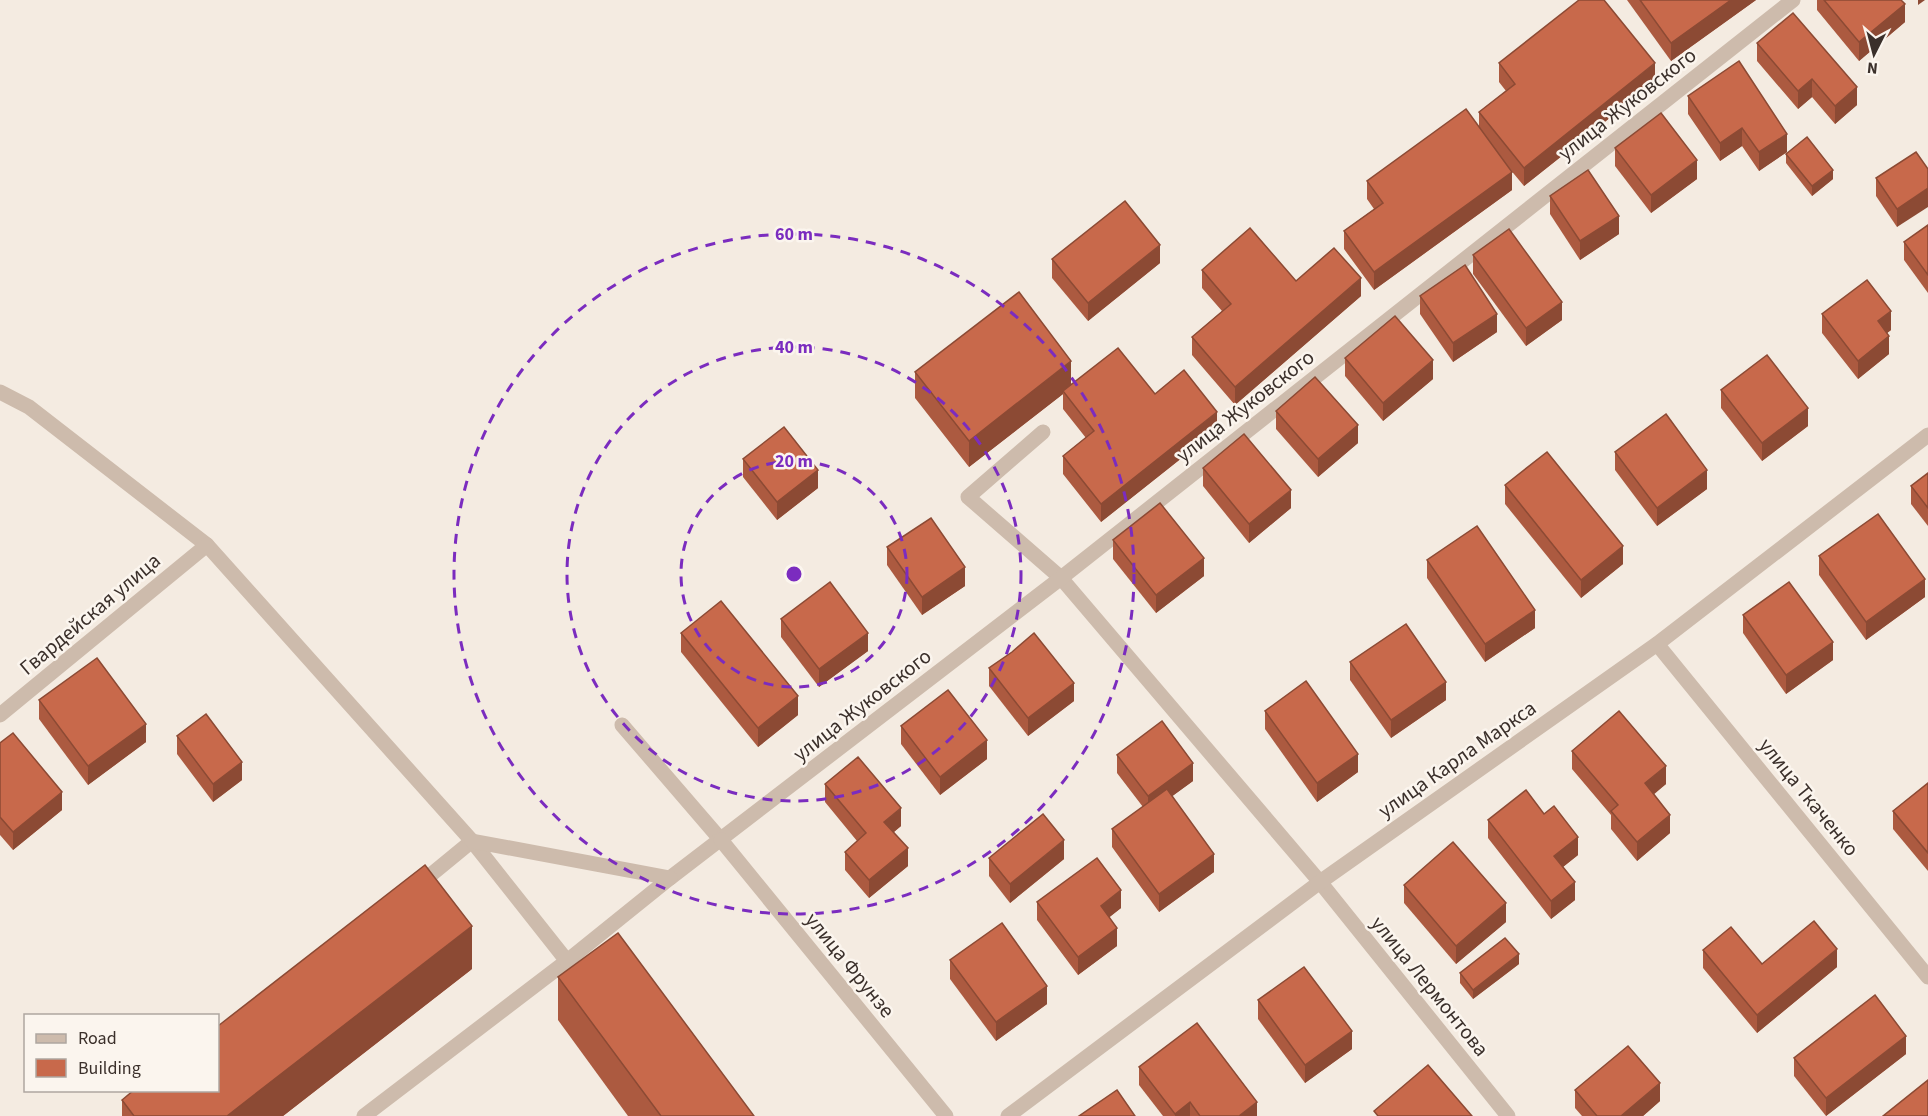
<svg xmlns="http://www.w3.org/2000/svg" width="1928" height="1116" viewBox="0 0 1928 1116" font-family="'Source Sans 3',sans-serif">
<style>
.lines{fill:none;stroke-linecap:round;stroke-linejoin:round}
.lane{stroke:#cdbbac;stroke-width:15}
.street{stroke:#cdbbac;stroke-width:15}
.wall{fill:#ac5a40}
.shaded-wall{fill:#8c4a34}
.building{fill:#c8694b;stroke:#8c4a34;stroke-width:1.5}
.ring{fill:none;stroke:#7b2cbf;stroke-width:3;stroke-dasharray:10 8}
.labels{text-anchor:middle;stroke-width:5;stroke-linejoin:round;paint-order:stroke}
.street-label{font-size:21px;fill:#3b302b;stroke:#fbf5ee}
.centre{fill:#7b2cbf;stroke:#fbf5ee;stroke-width:3}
.ring-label{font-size:18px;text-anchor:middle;font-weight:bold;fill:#7b2cbf;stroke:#fbf5ee;stroke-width:5;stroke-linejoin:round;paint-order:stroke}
</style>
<rect width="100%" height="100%" fill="#f4ebe1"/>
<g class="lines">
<g class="lane">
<polyline points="1043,432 968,497 1061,578 1320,882"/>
<polyline points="622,725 721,840"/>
<polyline points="416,887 472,841"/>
<polyline points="364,1116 567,961"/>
</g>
<g class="street">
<polyline points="0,392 29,407 207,545 472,841 567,961 670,878 1061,578 1793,0"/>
<polyline points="1657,644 1928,977"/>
<polyline points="0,715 207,545"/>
<polyline points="721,840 946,1116"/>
<polyline points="472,841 670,878"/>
<polyline points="1320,882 1508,1116"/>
<polyline points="1008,1116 1320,882 1657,644 1928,435"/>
</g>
</g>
<g class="wall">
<polygon points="1627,0 1756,0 1671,61"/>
<polygon points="1817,0 1901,0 1905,22 1859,61 1817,10"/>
<polygon points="1757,43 1857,105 1835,124 1812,97 1798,109 1757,61"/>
<polygon points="1499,63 1655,82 1524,186 1504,162 1512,190 1374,290 1344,249 1344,231 1374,209 1367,199 1367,181 1479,127 1479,112 1506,91 1499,82"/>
<polygon points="1688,96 1787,152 1759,171 1742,146 1720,161 1688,114"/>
<polygon points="1615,148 1697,179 1651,213 1615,166"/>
<polygon points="1786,154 1833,179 1812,196 1786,163"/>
<polygon points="1928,169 1897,227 1876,196 1876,178"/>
<polygon points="1550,196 1619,234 1580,260 1550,214"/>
<polygon points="1928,225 1928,293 1904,260 1904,242"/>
<polygon points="1473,255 1562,320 1526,346 1473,274"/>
<polygon points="1052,259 1160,263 1088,321 1052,278"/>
<polygon points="1202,270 1296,281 1361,296 1235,405 1192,355 1192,337 1222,311 1202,288"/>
<polygon points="1420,296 1497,332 1453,362 1420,314"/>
<polygon points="1822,314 1891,330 1887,333 1889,354 1858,379 1822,333"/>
<polygon points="1345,358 1433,379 1383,421 1345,376"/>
<polygon points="915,372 1071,384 1155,394 1217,430 1101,522 1063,474 1063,456 1086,438 1063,409 1063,394 969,467 915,398"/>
<polygon points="1721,390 1808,426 1762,461 1721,408"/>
<polygon points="1276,411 1358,443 1318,477 1276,429"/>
<polygon points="1615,452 1707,489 1657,526 1615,470"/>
<polygon points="743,459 818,488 777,520 743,477"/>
<polygon points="1203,468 1291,508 1249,543 1203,486"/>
<polygon points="1928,473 1928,526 1911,504 1911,486"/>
<polygon points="1505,485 1623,564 1581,598 1505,504"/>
<polygon points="1113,540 1204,576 1156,613 1113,559"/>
<polygon points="887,547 965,586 922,615 887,565"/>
<polygon points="1819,556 1925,597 1866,640 1819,575"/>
<polygon points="1427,560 1535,628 1485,662 1427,578"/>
<polygon points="1743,615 1833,660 1786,694 1743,633"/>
<polygon points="781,619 868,651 819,687 781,637"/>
<polygon points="681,633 798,715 758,747 681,652"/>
<polygon points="1350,662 1446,700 1391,738 1350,680"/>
<polygon points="989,668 1074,701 1028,736 989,686"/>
<polygon points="39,700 146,742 88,785 39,719"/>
<polygon points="1265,711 1358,772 1317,802 1265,729"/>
<polygon points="901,726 987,759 940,795 901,744"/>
<polygon points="177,736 242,780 213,802 177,754"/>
<polygon points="0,743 62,810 13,850 0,835"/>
<polygon points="1572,751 1666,784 1653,794 1670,833 1637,861 1611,829 1611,815 1572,769"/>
<polygon points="1117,755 1193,781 1172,796 1214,872 1159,912 1112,847 1112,829 1143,807 1117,773"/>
<polygon points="1928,783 1928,871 1893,829 1893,811"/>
<polygon points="825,784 901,826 894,832 908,866 869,898 845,870 845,852 857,841 825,802"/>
<polygon points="1544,814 1578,855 1563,867 1575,900 1551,919 1488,838 1488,820"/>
<polygon points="989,858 1064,859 1010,903 989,876"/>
<polygon points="1404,885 1506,922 1456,964 1404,903"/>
<polygon points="1037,902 1121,908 1109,917 1117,946 1078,975 1037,920"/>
<polygon points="1703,950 1762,964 1837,967 1757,1033 1703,968"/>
<polygon points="950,960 1047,1004 996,1041 950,979"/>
<polygon points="1519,964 1473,999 1460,983 1460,973"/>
<polygon points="472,969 283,1116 122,1116 122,1100"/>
<polygon points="558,977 754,1116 628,1116 558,1020"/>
<polygon points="1258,1000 1352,1049 1305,1083 1258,1019"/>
<polygon points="1906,1054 1826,1116 1794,1076 1794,1058"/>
<polygon points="1139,1067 1257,1116 1163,1116 1139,1085"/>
<polygon points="1575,1090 1660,1101 1643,1116 1582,1116 1575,1108"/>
</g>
<g class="shaded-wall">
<polygon points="1731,0 1756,0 1671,61 1671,43"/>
<polygon points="1918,0 1925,0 1918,5"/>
<polygon points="1905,4 1905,22 1859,61 1859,42"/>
<polygon points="1655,63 1655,82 1524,186 1524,168"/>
<polygon points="1812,79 1812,97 1798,109 1798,91"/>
<polygon points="1857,87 1857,105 1835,124 1835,106"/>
<polygon points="1742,128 1742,146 1720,161 1720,143"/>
<polygon points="1787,134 1787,152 1759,171 1759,152"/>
<polygon points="1697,160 1697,179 1651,213 1651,195"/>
<polygon points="1833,170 1833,179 1812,196 1812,186"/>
<polygon points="1512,172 1512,190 1374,290 1374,272"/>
<polygon points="1928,188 1928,207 1897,227 1897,209"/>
<polygon points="1619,216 1619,234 1580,260 1580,241"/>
<polygon points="1160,245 1160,263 1088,321 1088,303"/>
<polygon points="1361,278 1361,296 1235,405 1235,387"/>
<polygon points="1562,302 1562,320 1526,346 1526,328"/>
<polygon points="1891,311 1891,330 1878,340 1878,321"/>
<polygon points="1497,314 1497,332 1453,362 1453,343"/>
<polygon points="1889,336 1889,354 1858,379 1858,361"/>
<polygon points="1433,360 1433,379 1383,421 1383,403"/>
<polygon points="1071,361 1071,387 1063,391 1063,394 969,467 969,441"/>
<polygon points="1808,408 1808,426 1762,461 1762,443"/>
<polygon points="1217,412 1217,430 1101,522 1101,504"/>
<polygon points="1358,425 1358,443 1318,477 1318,459"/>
<polygon points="818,470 818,488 777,520 777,502"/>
<polygon points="1707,470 1707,489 1657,526 1657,508"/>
<polygon points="1291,490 1291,508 1249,543 1249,524"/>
<polygon points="1623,546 1623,564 1581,598 1581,580"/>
<polygon points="1204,558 1204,576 1156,613 1156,595"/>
<polygon points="965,567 965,586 922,615 922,597"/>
<polygon points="1925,579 1925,597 1866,640 1866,622"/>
<polygon points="1535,610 1535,628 1485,662 1485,644"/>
<polygon points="868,633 868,651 819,687 819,669"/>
<polygon points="1833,642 1833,660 1786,694 1786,675"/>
<polygon points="1446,682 1446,700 1391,738 1391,720"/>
<polygon points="1074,683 1074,701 1028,736 1028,718"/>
<polygon points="798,696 798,715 758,747 758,728"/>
<polygon points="146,724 146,742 88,785 88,766"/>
<polygon points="987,740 987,759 940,795 940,777"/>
<polygon points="1358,754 1358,772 1317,802 1317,783"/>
<polygon points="242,762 242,780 213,802 213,784"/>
<polygon points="1193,763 1193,781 1148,814 1148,796"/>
<polygon points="1666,766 1666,784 1645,802 1645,783"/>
<polygon points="62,792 62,810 13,850 13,832"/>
<polygon points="901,808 901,826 884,840 884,822"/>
<polygon points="1670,815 1670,833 1637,861 1637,842"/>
<polygon points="1578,837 1578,855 1554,874 1554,856"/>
<polygon points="1064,840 1064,859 1010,903 1010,884"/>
<polygon points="908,848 908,866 869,898 869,880"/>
<polygon points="1214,854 1214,872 1159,912 1159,894"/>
<polygon points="1575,882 1575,900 1551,919 1551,901"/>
<polygon points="1121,890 1121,908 1101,924 1101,906"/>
<polygon points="1506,903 1506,922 1456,964 1456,946"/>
<polygon points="472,926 472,969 283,1116 227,1116"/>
<polygon points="1117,928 1117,946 1078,975 1078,957"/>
<polygon points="1837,949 1837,967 1757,1033 1757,1015"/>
<polygon points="1519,954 1519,964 1473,999 1473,990"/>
<polygon points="1047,986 1047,1004 996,1041 996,1022"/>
<polygon points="1352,1031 1352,1049 1305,1083 1305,1065"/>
<polygon points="1906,1036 1906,1054 1826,1116 1826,1098"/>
<polygon points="1660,1083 1660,1101 1643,1116 1621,1116"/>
<polygon points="1190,1102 1190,1116 1175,1116 1175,1114"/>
<polygon points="1257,1102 1257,1116 1239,1116"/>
</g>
<g class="building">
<polygon points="1579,0 1604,0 1655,63 1524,168 1479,112 1515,84 1499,63"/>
<polygon points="1640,0 1731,0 1671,43"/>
<polygon points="1824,0 1901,0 1905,4 1859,42"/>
<polygon points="1793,13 1857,87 1835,106 1812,79 1798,91 1757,43"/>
<polygon points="1739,61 1787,134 1759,152 1742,128 1720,143 1688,96"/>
<polygon points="1466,109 1512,172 1374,272 1344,231 1383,203 1367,181"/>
<polygon points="1661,113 1697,160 1651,195 1615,148"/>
<polygon points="1807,137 1833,170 1812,186 1786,154"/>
<polygon points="1916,152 1928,169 1928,188 1897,209 1876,178"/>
<polygon points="1588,170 1619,216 1580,241 1550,196"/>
<polygon points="1125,201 1160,245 1088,303 1052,259"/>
<polygon points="1928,225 1928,275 1904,242"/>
<polygon points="1250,228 1296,281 1334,248 1361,278 1235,387 1192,337 1231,304 1202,270"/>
<polygon points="1509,229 1562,302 1526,328 1473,255"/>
<polygon points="1465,265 1497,314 1453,343 1420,296"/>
<polygon points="1867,280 1891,311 1878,321 1889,336 1858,361 1822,314"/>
<polygon points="1019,292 1071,361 969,441 915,372"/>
<polygon points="1395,316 1433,360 1383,403 1345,358"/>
<polygon points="1118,348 1155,394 1184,370 1217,412 1101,504 1063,456 1094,431 1063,391"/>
<polygon points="1767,355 1808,408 1762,443 1721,390"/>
<polygon points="1315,377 1358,425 1318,459 1276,411"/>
<polygon points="1666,414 1707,470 1657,508 1615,452"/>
<polygon points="784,427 818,470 777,502 743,459"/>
<polygon points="1244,434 1291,490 1249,524 1203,468"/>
<polygon points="1547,452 1623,546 1581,580 1505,485"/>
<polygon points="1928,473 1928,508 1911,486"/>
<polygon points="1160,503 1204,558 1156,595 1113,540"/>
<polygon points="1878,514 1925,579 1866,622 1819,556"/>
<polygon points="931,518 965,567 922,597 887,547"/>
<polygon points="1477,526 1535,610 1485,644 1427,560"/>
<polygon points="830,582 868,633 819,669 781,619"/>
<polygon points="1789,582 1833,642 1786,675 1743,615"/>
<polygon points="721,601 798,696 758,728 681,633"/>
<polygon points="1406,624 1446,682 1391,720 1350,662"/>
<polygon points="1034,633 1074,683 1028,718 989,668 1012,652"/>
<polygon points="97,658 146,724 88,766 39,700"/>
<polygon points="1306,681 1358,754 1317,783 1265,711"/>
<polygon points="948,690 987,740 940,777 901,726"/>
<polygon points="1619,711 1666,766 1645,783 1670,815 1637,842 1611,811 1618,805 1572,751"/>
<polygon points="206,714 242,762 213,784 177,736"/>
<polygon points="1162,721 1193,763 1148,796 1117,755"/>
<polygon points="13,733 62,792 13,832 0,817 0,743"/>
<polygon points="858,757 901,808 884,822 908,848 869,880 845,852 866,833 825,784"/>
<polygon points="1928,783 1928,853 1893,811"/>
<polygon points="1167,789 1214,854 1159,894 1112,829"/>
<polygon points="1526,790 1544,814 1554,806 1578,837 1554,856 1575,882 1551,901 1488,820"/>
<polygon points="1043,814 1064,840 1010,884 989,858"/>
<polygon points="1453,842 1506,903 1456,946 1404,885"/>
<polygon points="1097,858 1121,890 1101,906 1117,928 1078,957 1037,902"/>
<polygon points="425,865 472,926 227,1116 134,1116 122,1100 134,1090 218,1090 218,1026"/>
<polygon points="1814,921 1837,949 1757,1015 1703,950 1731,927 1762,964"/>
<polygon points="1002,923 1047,986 996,1022 950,960"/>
<polygon points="618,933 754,1116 661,1116 558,977"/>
<polygon points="1505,938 1519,954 1473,990 1460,973"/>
<polygon points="1304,967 1352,1031 1305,1065 1258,1000"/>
<polygon points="1875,995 1906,1036 1826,1098 1794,1058"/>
<polygon points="1197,1023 1257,1102 1239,1116 1200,1116 1190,1102 1175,1114 1139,1067"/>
<polygon points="1628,1046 1660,1083 1621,1116 1597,1116 1575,1090"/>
<polygon points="1428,1065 1472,1116 1378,1116 1374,1111"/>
<polygon points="1928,1080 1928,1116 1883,1116"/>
<polygon points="1117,1090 1135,1116 1079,1116"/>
</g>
<g class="ring">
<circle cx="794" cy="574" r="113"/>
<circle cx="794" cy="574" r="227"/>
<circle cx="794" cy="574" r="340"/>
</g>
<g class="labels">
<g class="street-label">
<text transform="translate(1627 104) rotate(-38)" y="7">улица Жуковского</text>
<text transform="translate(1245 406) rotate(-38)" y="7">улица Жуковского</text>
<text transform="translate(90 614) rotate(-40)" y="7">Гвардейская улица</text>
<text transform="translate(862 705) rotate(-38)" y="7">улица Жуковского</text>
<text transform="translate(1457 759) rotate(-35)" y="7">улица Карла Маркса</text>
<text transform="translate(1809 797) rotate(51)" y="7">улица Ткаченко</text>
<text transform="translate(850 965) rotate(51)" y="7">улица Фрунзе</text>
<text transform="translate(1430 986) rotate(51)" y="7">улица Лермонтова</text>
</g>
</g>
<circle cx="794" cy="574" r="9" class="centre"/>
<g class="ring-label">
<text x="794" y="240">60 m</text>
<text x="794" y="353">40 m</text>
<text x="794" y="467">20 m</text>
</g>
<rect x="24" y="1014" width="195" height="78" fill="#fbf5ee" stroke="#aea6a0" stroke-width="1.5"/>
<rect x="36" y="1034" width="30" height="9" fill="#cdbbac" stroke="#aea6a0" stroke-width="1.5"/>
<text x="78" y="1044" font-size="18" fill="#3b302b">Road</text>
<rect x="36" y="1059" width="30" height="18" fill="#c8694b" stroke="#aea6a0" stroke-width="1.5"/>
<text x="78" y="1074" font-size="18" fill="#3b302b">Building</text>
<g transform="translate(1874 54) rotate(186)" stroke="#fbf5ee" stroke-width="4.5" paint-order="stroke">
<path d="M0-4.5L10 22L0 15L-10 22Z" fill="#3b302b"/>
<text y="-9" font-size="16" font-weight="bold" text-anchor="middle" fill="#3b302b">N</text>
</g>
</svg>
